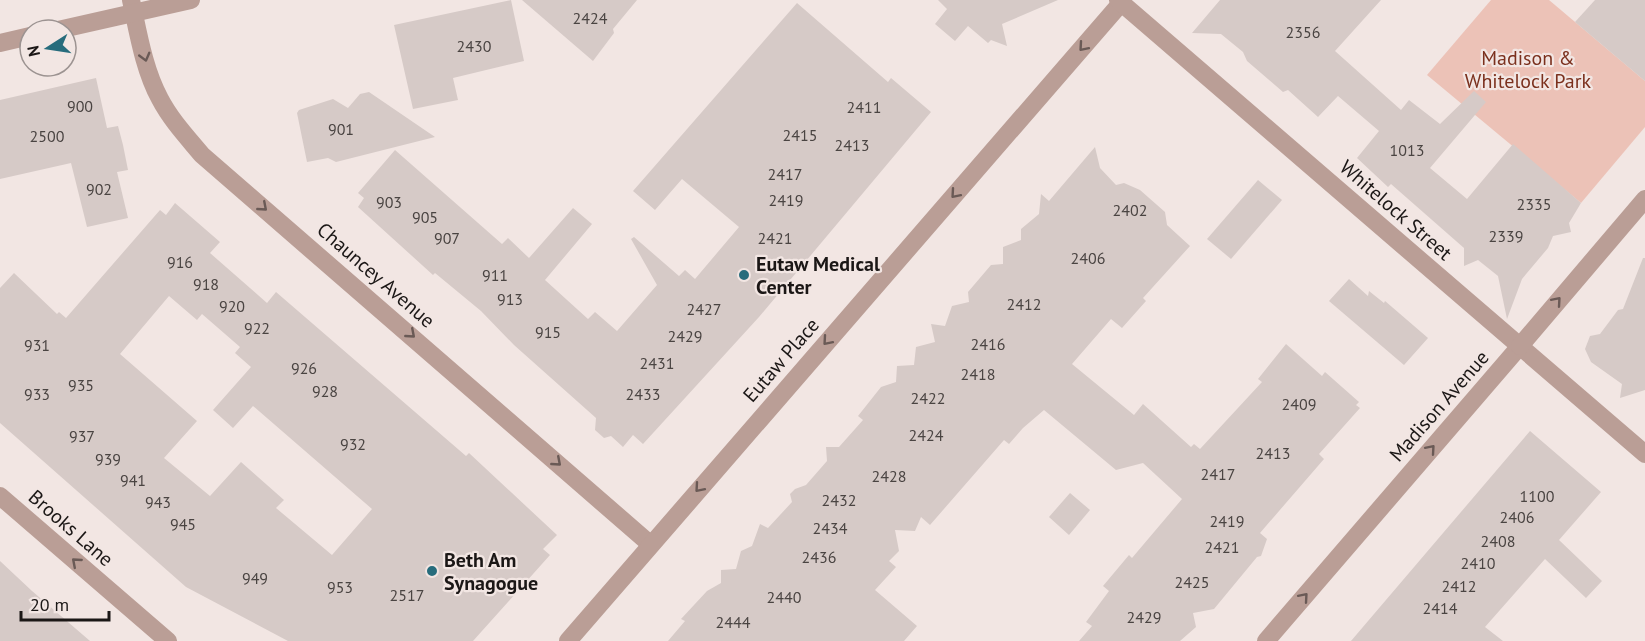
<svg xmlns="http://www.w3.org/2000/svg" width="1645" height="641" viewBox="0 0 1645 641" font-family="'PT Sans',sans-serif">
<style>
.green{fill:#ecc2b7}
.building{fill:#d6cac7;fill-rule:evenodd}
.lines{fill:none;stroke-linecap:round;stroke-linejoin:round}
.minor{stroke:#ba9e96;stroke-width:18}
.tertiary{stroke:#ba9e96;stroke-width:18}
.oneway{stroke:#6a5a56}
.poi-dot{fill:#276c7c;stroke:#f2e6e3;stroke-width:2}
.labels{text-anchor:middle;stroke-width:4.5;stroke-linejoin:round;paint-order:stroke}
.number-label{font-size:16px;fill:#4a4442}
.park-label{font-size:20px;fill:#7b301d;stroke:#f2e6e3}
.street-label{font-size:20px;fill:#1b1716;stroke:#f2e6e3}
.poi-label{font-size:20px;font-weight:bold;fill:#1b1716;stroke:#f2e6e3;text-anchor:start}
</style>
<rect width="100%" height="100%" fill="#f2e6e3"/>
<polygon class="green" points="1491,0 1549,0 1645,81 1645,127 1581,203 1427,75"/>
<g class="building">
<polygon points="511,0 524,61 453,78 458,100 413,109 394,25"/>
<polygon points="522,0 637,0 613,29 614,33 593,61"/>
<polygon points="938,0 1058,0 1002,24 1007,46 991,40 988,43 968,26 955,41 935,24 947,9"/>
<polygon points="1220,0 1381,0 1335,51 1401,110 1409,100 1440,124 1474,91 1486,102 1430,168 1467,199 1513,144 1581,203 1569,223 1571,232 1553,236 1548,248 1522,279 1507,319 1498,276 1478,260 1464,266 1464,248 1391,184 1388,187 1357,158 1379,131 1338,96 1318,117 1288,90 1283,92 1247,61 1243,52 1221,34 1192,33"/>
<polygon points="1595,0 1645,0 1645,81 1575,22"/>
<polygon points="797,3 888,82 891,78 931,112 759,317 643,444 633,435 623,447 611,436 604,438 595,430 596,418 514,345 481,311 435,273 433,275 358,207 364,198 358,193 395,150 502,244 508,238 529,258 573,208 592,224 545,280 588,319 595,312 617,331 657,285 631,239 634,237 679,276 685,270 695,279 739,227 682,179 655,210 633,191"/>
<polygon points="96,78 107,128 118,126 123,145 128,170 117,172 128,218 87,227 71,163 0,179 0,100"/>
<polygon points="369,92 435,137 336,162 328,158 307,162 297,113 299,110 333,99 348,108 360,94"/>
<polygon points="1095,147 1100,168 1116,185 1124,183 1140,190 1165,212 1167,225 1190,246 1143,298 1146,301 1122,328 1111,319 1072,364 1134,415 1143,404 1191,447 1194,444 1200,449 1262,382 1258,379 1286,344 1322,376 1325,372 1359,402 1356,405 1360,408 1319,454 1324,459 1260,533 1267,539 1261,556 1257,557 1214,609 1193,613 1196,627 1180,641 1079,641 1092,626 1086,622 1109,591 1103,586 1129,555 1132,558 1182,499 1143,463 1116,470 1044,410 1023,428 1009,444 1004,440 930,525 921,517 915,531 895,530 899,551 889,561 896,567 875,590 917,626 904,641 668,641 685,621 681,619 707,591 721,583 721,570 736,569 741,551 752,546 760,524 768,528 792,502 790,494 795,489 806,485 827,461 826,447 839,447 863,420 858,416 881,387 896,382 897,366 914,365 916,347 935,342 931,324 945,326 952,306 969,302 968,292 991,265 1003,264 1003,247 1021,240 1021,229 1039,214 1041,194 1049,201"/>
<polygon points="1258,180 1282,200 1231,259 1207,239"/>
<path d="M175 203 220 242 210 253 267 303 276 292 466 456 469 453 557 535 543 549 550 555 473 641H288L186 587 0 423V288L14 273 57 314 59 312 66 318 160 210 166 215ZM169 296 197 320 202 314 240 347 235 353 251 367 213 410 233 428 253 406 372 509 332 555 276 508 284 500 241 462 210 496 164 458 197 421 120 354Z"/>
<polygon points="1643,258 1645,258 1645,390 1620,398 1622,384 1591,362 1585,349 1590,336 1600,334 1618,310 1623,309"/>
<polygon points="1349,279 1368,296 1369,291 1384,303 1385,301 1428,338 1404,365 1329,301"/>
<polygon points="1530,431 1601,492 1559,540 1602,581 1586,598 1545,559 1485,627 1503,641 1351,641"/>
<polygon points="1070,493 1090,510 1069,535 1049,517"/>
<polygon points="0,561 32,591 90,641 0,641"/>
</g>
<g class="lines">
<g class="minor">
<path d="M131 0C138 32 144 70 160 99 171 120 187 137 202 155L650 544"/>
<polyline points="58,30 191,0"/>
<polyline points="0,43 30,36"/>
<polyline points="0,496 168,641"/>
<polyline points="568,641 1121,3"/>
<polyline points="1266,641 1520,346"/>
</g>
<g class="tertiary">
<polyline points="1118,0 1645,454"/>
<polyline points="1520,346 1645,199"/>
</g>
</g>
<defs><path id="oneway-chevron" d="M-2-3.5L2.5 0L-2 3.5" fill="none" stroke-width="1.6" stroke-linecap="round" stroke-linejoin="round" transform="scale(1.5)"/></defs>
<g class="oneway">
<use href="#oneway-chevron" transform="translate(1083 47) rotate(131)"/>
<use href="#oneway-chevron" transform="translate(145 57) rotate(75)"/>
<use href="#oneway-chevron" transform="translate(955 194) rotate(131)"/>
<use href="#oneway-chevron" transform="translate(263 207) rotate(41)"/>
<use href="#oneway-chevron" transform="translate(1557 301) rotate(-49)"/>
<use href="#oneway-chevron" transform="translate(411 334) rotate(41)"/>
<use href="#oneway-chevron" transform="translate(827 341) rotate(131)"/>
<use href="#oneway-chevron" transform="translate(1431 449) rotate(-49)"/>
<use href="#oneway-chevron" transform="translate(557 462) rotate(41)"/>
<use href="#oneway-chevron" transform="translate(699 488) rotate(131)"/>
<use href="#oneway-chevron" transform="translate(76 562) rotate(-139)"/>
<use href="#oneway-chevron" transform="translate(1304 597) rotate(-49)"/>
</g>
<g class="poi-dot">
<circle cx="744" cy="275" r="6"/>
<circle cx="432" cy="571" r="6"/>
</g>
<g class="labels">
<g class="number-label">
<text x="590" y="24">2424</text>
<text x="1303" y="38">2356</text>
<text x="474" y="52">2430</text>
<text x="80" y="112">900</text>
<text x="864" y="113">2411</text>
<text x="341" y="135">901</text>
<text x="800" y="141">2415</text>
<text x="47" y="142">2500</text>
<text x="852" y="151">2413</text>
<text x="1407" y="156">1013</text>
<text x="785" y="180">2417</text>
<text x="99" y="195">902</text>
<text x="786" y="206">2419</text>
<text x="389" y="208">903</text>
<text x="1534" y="210">2335</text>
<text x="1130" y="216">2402</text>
<text x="425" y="223">905</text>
<text x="1506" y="242">2339</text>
<text x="447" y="244">907</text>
<text x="775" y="244">2421</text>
<text x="1088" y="264">2406</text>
<text x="180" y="268">916</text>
<text x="495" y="281">911</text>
<text x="206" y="290">918</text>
<text x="510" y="305">913</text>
<text x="1024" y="310">2412</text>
<text x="232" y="312">920</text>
<text x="704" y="315">2427</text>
<text x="257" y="334">922</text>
<text x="548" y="338">915</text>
<text x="685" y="342">2429</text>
<text x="988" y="350">2416</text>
<text x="37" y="351">931</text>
<text x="657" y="369">2431</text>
<text x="304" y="374">926</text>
<text x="978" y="380">2418</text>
<text x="81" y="391">935</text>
<text x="325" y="397">928</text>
<text x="37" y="400">933</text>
<text x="643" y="400">2433</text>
<text x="928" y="404">2422</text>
<text x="1299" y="410">2409</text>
<text x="926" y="441">2424</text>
<text x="82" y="442">937</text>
<text x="353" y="450">932</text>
<text x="1273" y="459">2413</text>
<text x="108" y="465">939</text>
<text x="1218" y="480">2417</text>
<text x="889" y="482">2428</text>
<text x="133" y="486">941</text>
<text x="1537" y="502">1100</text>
<text x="839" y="506">2432</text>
<text x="158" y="508">943</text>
<text x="1517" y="523">2406</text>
<text x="1227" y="527">2419</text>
<text x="183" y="530">945</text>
<text x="830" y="534">2434</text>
<text x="1498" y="547">2408</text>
<text x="1222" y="553">2421</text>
<text x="819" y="563">2436</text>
<text x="1478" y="569">2410</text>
<text x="255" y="584">949</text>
<text x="1192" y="588">2425</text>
<text x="1459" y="592">2412</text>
<text x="340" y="593">953</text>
<text x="407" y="601">2517</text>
<text x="784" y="603">2440</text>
<text x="1440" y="614">2414</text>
<text x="1144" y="623">2429</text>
<text x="733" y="628">2444</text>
</g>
<g class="park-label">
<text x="1528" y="65">Madison &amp;<tspan x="1528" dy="23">Whitelock Park</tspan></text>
</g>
<g class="street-label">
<text transform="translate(1396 210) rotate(41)" y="7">Whitelock Street</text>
<text transform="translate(376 275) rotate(41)" y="7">Chauncey Avenue</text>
<text transform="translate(781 360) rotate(-49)" y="7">Eutaw Place</text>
<text transform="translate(1439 406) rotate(-49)" y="7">Madison Avenue</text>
<text transform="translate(71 528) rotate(41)" y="7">Brooks Lane</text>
</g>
<g class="poi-label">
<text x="756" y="271">Eutaw Medical<tspan x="756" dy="23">Center</tspan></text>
<text x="444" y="567">Beth Am<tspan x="444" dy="23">Synagogue</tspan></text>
</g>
</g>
<g transform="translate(48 48) rotate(258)"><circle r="28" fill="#f2e6e3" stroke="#9c9391" stroke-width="1.5"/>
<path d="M0-4.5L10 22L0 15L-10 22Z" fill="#276c7c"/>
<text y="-9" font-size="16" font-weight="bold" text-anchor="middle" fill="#1b1716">N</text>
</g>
<path d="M21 611v9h88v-9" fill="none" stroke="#1b1716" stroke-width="3"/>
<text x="30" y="611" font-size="18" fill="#1b1716" stroke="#f2e6e3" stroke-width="4.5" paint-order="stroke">20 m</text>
</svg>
